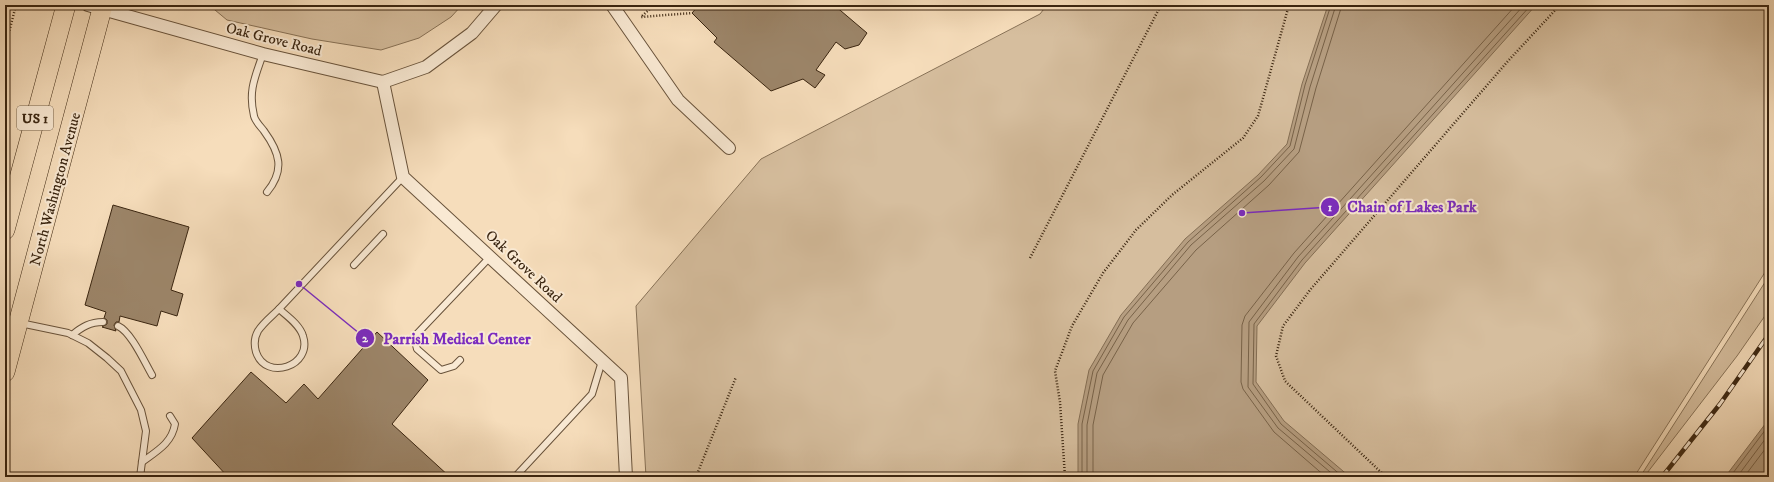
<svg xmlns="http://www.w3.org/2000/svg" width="1774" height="482" viewBox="0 0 1774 482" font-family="'IM FELL DW Pica',serif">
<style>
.green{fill:#d6be9e;stroke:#887257}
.water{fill:#b69e81;stroke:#846e54}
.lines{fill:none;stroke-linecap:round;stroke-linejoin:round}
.shore{stroke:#786248;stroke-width:1}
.building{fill:#9c8569;stroke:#3a2510}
.service-casing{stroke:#69533b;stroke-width:8}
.minor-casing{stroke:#69533b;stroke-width:14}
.primary-casing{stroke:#3a2510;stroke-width:20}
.path{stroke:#3a2510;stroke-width:2.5;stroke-dasharray:1 2;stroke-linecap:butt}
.service{stroke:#f9e9d3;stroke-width:6}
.minor{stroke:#f9e9d3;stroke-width:12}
.primary{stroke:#f6ddbb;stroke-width:19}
.rail-casing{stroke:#3a2510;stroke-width:4.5}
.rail{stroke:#f9e9d3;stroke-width:3;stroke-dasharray:9;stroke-linecap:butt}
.labels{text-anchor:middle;stroke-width:4;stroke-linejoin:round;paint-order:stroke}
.shield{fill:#f9e9d3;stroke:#73604a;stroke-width:1}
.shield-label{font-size:14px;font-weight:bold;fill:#3a2510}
.street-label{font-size:15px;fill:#3a2510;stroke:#f9e9d3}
.leader{fill:none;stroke:#7b2cbf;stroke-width:1.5}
.callout-dot{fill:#7b2cbf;stroke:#f9e9d3;stroke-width:1.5}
.mark-label{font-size:12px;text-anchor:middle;font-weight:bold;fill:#fff}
.callout-label{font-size:16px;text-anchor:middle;font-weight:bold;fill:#7b2cbf;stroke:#f9e9d3;stroke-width:4;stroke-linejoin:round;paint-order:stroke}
</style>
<rect width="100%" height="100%" fill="#f6ddbb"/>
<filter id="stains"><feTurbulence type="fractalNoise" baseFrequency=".005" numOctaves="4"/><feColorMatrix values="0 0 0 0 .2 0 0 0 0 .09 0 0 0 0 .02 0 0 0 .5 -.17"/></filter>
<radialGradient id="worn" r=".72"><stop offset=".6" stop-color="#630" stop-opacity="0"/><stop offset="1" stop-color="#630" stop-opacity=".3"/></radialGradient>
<g class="green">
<polygon points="209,5 462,5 451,17 419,38 381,50 312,39 227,20"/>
<polygon points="1047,5 1769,5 1769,266 1634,477 646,477 636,306 761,159 1040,14"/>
<polygon points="1769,276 1769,310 1737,356 1644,477 1640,477"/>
</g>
<g class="water">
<polygon points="1328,5 1536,5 1305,263 1257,326 1256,382 1284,421 1350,477 1078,477 1078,424 1089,370 1121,315 1185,239 1258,175 1287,144 1302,84"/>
<polygon points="1769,419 1769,477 1725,477"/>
</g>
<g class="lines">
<g class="shore">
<polyline points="1082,477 1082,424 1093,371 1124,317 1188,242 1261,177 1290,146 1305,85 1331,5"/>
<polyline points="1087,477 1087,425 1097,373 1128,320 1191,245 1264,181 1294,149 1310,87 1336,5"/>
<polyline points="1093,477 1093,425 1103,375 1133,323 1196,250 1269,185 1299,152 1316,88 1342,5"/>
<polyline points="1326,477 1274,432 1243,389 1241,382 1242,325 1245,316 1294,253 1516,5"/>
<polyline points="1336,477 1278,428 1248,387 1249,322 1298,257 1524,5"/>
<polyline points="1343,477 1281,424 1253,384 1254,324 1302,260 1531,5"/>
<polyline points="1730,477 1769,425"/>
<polyline points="1737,477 1769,434"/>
<polyline points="1744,477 1769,444"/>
</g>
</g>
<g class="building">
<polygon points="699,5 834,5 867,33 859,45 845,49 836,42 816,70 825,75 815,88 803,79 771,91 714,42 717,38 692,13"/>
<polygon points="113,205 189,227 171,290 183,294 177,316 161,311 157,326 120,316 119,322 116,322 114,325 116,331 102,327 107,324 107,320 104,318 106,312 85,305"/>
<polygon points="377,332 428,380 392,424 450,477 228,477 192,438 251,372 286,403 304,384 318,399"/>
</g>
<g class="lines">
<g class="service-casing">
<g id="service">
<path d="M263 54C255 77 248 91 254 116 255 121 261 127 264 131 280 153 285 170 267 192"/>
<polyline points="354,265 383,234"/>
<polyline points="279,309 403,177"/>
<path d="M279 309C287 316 300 325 303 336 313 366 266 382 256 352 254 345 254 338 258 331 263 323 272 316 279 309Z"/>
<polyline points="20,323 68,333 88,343 107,358 121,371 141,410 146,431 140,477"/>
<path d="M118 326C131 332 144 361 152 375"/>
<path d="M72 335C82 327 90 322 103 322"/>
<polyline points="460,360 454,366 441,370 417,349 414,337 490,257"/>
<path d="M142 462C157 451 172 443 175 424L170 416"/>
<polyline points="515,477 592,394 602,361"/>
</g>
</g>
<g class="minor-casing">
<g id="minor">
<polyline points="88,5 263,54 383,82 426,67 472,33 496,5"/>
<polyline points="612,5 678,100 729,148"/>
<polyline points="383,82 403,177 621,378 626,477"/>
</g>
</g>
<g class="primary-casing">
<g id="primary">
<polyline points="5,230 66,5"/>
<polyline points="5,372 103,5"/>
</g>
</g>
<g class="path">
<polyline points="654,5 641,17 692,13"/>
<polyline points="5,48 16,5"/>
<polyline points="1030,258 1161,5"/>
<polyline points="696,477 736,377"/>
<polyline points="1065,477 1060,402 1055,371 1072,326 1103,273 1136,230 1172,195 1243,138 1258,116 1289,5"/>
<polyline points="1386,477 1285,381 1276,356 1283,326 1310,290 1508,61 1560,5"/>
</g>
<use href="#service" class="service"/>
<use href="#minor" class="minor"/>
<use href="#primary" class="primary"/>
<g class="rail-casing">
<polyline id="rail" points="1662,477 1720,404 1769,334"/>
</g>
<use href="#rail" class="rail"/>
</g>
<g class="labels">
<rect class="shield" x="17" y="106" width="36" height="24" rx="3"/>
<g class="shield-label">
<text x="35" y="123">US 1</text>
</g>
<g class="street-label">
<text transform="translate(274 39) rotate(14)" y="5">Oak Grove Road</text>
<text transform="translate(55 189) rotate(-75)" y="5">North Washington Avenue</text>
<text transform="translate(524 266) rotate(43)" y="5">Oak Grove Road</text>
</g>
</g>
<path class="leader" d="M1242 213L1330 207M299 284L365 338"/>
<g class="callout-dot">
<circle cx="1242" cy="213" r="4"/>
<circle cx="299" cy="284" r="4"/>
<circle cx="1330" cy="207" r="10"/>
<circle cx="365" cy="338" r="10"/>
</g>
<g class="mark-label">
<text x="1330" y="211">1</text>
<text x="365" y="342">2</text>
</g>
<g class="callout-label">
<text x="1412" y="212">Chain of Lakes Park</text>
<text x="457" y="344">Parrish Medical Center</text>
</g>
<rect width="1774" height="482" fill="none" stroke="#f6ddbb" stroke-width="20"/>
<rect x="6" y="6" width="1762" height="470" fill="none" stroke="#3a2510" stroke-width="2"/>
<rect x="10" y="10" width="1754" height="462" fill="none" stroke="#3a2510"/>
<rect width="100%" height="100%" filter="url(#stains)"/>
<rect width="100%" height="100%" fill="url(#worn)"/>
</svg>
